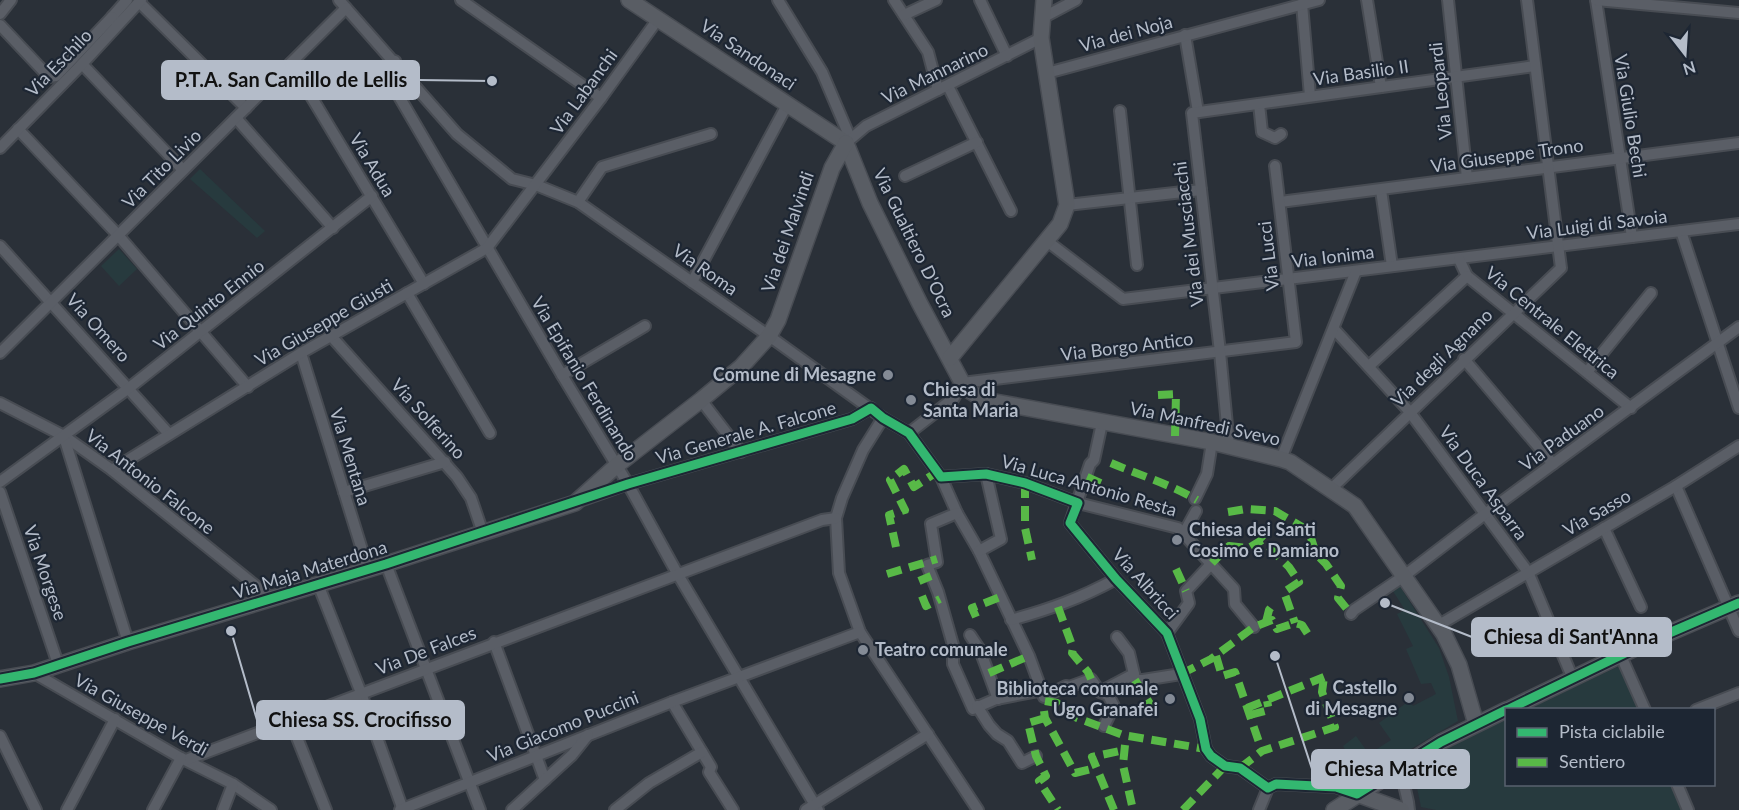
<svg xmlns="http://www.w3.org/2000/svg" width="1739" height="810" viewBox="0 0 1739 810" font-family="Lato,sans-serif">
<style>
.green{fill:#273a3e}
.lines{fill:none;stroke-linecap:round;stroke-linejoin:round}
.street-casing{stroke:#484c53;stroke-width:14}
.secondary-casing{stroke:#484c53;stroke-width:18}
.street{stroke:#5a5e66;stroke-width:10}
.secondary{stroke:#595d64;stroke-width:15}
.quiet{stroke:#58b947;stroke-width:8;stroke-dasharray:15 8;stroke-linecap:butt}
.cycleway-casing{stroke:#1d2633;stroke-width:13}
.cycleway{stroke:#33b770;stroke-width:9}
.poi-dot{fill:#848b96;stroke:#1d2633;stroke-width:2}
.labels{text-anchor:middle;stroke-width:4.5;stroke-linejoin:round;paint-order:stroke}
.street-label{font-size:18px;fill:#b4bcc9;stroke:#1d2633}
.poi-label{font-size:18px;font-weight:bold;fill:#b4bcc9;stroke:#1d2633;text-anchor:end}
.leader{fill:none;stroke:#b4bcc9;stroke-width:2}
.callout-dot{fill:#b4bcc9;stroke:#1d2633;stroke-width:2}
.callout{fill:#b4bcc9;stroke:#b4bcc9;stroke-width:2}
.callout-label{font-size:20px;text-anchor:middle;font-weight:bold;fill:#111}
</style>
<rect width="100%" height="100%" fill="#2a3038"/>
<g class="green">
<polygon points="200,169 265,231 257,238 190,179"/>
<polygon points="119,249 137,269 119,286 101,266"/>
<polygon points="1398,583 1439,648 1449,677 1458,721 1362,778 1343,746 1356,736 1369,754 1391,740 1379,723 1409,701 1413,706 1436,694 1431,683 1421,684 1406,649 1413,646 1397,614 1405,610 1391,588"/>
<polygon points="1617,667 1622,669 1640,710 1525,710"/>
<polygon points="1506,718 1506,784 1672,785 1683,810 1436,810 1421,807 1413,769 1478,731"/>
</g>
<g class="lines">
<g class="street-casing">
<g id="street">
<polyline points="339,0 457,134 512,179 536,185 578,202 769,336 883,418 909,433 941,477 957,513 979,551 1029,656 1044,697 1066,686 1069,687 1091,679 1100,692 1134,674 1135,680 1143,680 1181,674"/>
<polyline points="461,0 601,98"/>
<polyline points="778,0 822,72 848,133 846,143"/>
<polyline points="894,0 928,52 938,90"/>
<polyline points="980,0 1007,56"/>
<polyline points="1367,0 1381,87"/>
<polyline points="1448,0 1467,178"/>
<polyline points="1596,0 1632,237"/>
<polyline points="1596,0 1739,13"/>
<polyline points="139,2 246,108"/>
<polyline points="1302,4 1310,96"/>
<polyline points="0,14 11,0"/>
<polyline points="904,15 936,0"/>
<polyline points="1042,18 1076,0"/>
<polyline points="116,22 112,17 127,0"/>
<polyline points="0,25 49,77 56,76 112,17"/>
<polyline points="1185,35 1198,112"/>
<polyline points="395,61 383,69 562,375 628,484 677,573 818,810"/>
<polyline points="291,63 424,284"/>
<polyline points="82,64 183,170"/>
<polyline points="1047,73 1319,0"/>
<polyline points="948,86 1011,211"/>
<polyline points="1259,104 1262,132 1275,138 1281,134"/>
<polyline points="1120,111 1137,265"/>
<polyline points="236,118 333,228"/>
<polyline points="18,129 118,235 248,387"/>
<polyline points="846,143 866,126 1041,38"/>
<polyline points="0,148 82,64 141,0"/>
<polyline points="905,176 977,142"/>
<polyline points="1381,190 1392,266"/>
<polyline points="578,202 602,167 711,134"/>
<polyline points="1280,202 1739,143"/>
<polyline points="1067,205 1201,190"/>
<polyline points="1681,231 1739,408"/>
<polyline points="1047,241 1123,299 1739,224"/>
<polyline points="0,246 169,434"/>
<polyline points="1459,259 1467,276 1631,408"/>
<polyline points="692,282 787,105"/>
<polyline points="407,293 490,433"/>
<polyline points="1334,329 1409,411 1528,572 1573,679"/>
<polyline points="332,337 457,477 471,498 483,533"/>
<polyline points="0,353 346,8"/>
<polyline points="301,353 368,569"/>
<polyline points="1464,359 1553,464"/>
<polyline points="1369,366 1467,276"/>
<polyline points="1587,372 1651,293"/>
<polyline points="562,375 645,326"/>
<polyline points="701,400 741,452"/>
<polyline points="0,403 64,436 112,470 272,599"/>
<polyline points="883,418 863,450 842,498 836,518 839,573 860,632 978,810"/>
<polyline points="1102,423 1094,460 1090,464 1070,523 1116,579 1167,633 1200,719 1206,749 1211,756 1225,766 1240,768 1268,788"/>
<polyline points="909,433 954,398 962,383 1296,342 1275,166"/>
<polyline points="64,437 128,642"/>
<polyline points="1229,446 1220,352 1192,113 1535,66"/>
<polyline points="1281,459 1356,271"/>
<polyline points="112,470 301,353 487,248 601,98 658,19"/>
<polyline points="941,477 986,474 1025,483 1078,503 1178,528 1234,589 1235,604 1254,627"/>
<polyline points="0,482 129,388 372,196"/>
<polyline points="1676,486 1739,631"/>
<polyline points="1331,489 1561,268 1527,0"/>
<polyline points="0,492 58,664"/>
<polyline points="344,492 445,462"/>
<polyline points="1195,499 1207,474 1212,442"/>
<polyline points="583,500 628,484 852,419 871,408"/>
<polyline points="957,513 931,524 937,562 927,565 938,592 953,645 953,664 973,709 996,699 1043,690"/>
<polyline points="1604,528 1641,607"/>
<polyline points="1184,533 1196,511"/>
<polyline points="979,551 1001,539 986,474"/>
<polyline points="386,564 480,810"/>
<polyline points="318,584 361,693 403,810"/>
<polyline points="1351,614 1354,610 1404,576 1485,514 1739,327"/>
<path d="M1011 620C1050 609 1079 599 1116 579"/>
<polyline points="1439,625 1676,486 1739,446"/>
<polyline points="1167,633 1189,603 1186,591 1212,563"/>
<polyline points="970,635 980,650 998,699"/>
<polyline points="1117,637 1129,653 1134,674"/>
<polyline points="494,642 545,780"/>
<polyline points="1621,656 1645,710"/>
<polyline points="34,673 181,758 233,784 271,810"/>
<polyline points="1100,692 1108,695 1114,706 1104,726"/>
<polyline points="672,702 711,767 709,772 733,810"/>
<polyline points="977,706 989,725 997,734 1008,741 1022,763 1036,756"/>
<polyline points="1696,710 1739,693"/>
<polyline points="290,720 326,810"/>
<polyline points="0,736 36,810"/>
<polyline points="186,760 822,520 836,518"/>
<polyline points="1400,768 1408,802 1409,810"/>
<polyline points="1677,784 1688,810"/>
<polyline points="67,810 115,719"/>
<polyline points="153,810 181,758"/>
<polyline points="223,810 233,784"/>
<polyline points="400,810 672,702 860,632"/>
<polyline points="512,810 572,755 588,735"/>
<polyline points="615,810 649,783 702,752"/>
<polyline points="806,810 928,734"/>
<polyline points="1259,810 1268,788 1276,784 1336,787 1357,794"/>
</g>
</g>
<g class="secondary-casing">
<g id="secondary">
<polyline points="629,0 846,143"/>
<polyline points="846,143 870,203 920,304 965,388 984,400 1212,442 1281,459 1290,462 1355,506 1444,634 1459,665 1476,724"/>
<polyline points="950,358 1060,224 1067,205 1041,38 1044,0"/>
<polyline points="0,679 34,673 128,642 386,564 575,503 616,466 701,400 741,367 769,336 778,320 832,168 846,143"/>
<polyline points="1507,710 1646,643 1739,603"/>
<polyline points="1357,794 1401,810"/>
<polyline points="1334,810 1441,742 1506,710"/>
</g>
</g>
<use href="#street" class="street"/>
<use href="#secondary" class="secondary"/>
<g class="quiet">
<polyline points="1158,395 1176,394 1175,436"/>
<path d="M1111 463C1139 475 1170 484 1197 500"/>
<polyline points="1087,477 1105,485"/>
<polyline points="1025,483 1025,528 1032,560"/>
<polyline points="1228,512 1246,509 1275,511 1302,527 1311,538 1316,554 1326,564 1341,586 1338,598 1351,614"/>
<polyline points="896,547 889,515 905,510 890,480 904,469 914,487 937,472"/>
<polyline points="1212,563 1229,546 1249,548 1262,540 1289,567 1299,582 1284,592 1295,623"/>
<polyline points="1176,569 1186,591"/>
<polyline points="887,574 937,559"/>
<polyline points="919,581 931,576"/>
<polyline points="922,596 926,606 940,599"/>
<polyline points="1058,607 1073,648 1072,653 1088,672 1091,679"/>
<polyline points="976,617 972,608 1000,597"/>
<polyline points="1266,622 1269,610 1272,606"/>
<polyline points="1216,656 1222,676 1235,672 1262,751"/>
<polyline points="989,673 1029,656"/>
<polyline points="1181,674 1211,659 1254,627 1272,620 1277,629 1295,623 1302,625 1311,639"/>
<polyline points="1135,680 1152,707 1153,713"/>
<polyline points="1045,701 1057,703 1077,718 1123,735 1206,749"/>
<polyline points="1247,708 1324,677"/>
<polyline points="1044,711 1045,718 1075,773 1095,768"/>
<polyline points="1250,715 1269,710 1267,701"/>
<polyline points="1045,718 1028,723 1036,756 1046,776 1039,781 1058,810"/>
<polyline points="1125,745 1123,765 1133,810"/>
<polyline points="1240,768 1262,751 1335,727 1322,692 1324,677"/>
<polyline points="1114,810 1092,757 1124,750"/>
<polyline points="1183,810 1225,766"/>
</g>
<g class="cycleway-casing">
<g id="cycleway">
<polyline points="0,679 34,673 128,642 386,564 628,484 852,419 871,408 883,418 909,433 941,477 986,474 1025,483 1078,503 1070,523 1116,579 1167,633 1200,719 1206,749 1211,756 1225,766 1240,768 1268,788 1276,784 1336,787 1357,794 1441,742 1506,710"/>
<polyline points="1507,710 1646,643 1739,603"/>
</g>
</g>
<use href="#cycleway" class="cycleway"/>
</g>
<g class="poi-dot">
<circle cx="888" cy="375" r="6"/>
<circle cx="911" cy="400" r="6"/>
<circle cx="1177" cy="540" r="6"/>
<circle cx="863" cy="650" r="6"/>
<circle cx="1409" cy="698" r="6"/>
<circle cx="1170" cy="699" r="6"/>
</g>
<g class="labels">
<g class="street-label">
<text transform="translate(1126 34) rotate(-15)" y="6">Via dei Noja</text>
<text transform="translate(748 55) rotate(34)" y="6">Via Sandonaci</text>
<text transform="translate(59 63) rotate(-46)" y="6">Via Eschilo</text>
<text transform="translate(1361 73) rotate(-8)" y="6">Via Basilio II</text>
<text transform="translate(935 74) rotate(-26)" y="6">Via Mannarino</text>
<text transform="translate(1441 91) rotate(-96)" y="6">Via Leopardi</text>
<text transform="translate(584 92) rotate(-54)" y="6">Via Labanchi</text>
<text transform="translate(1630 116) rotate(81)" y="6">Via Giulio Bechi</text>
<text transform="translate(1507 156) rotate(-8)" y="6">Via Giuseppe Trono</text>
<text transform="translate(372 165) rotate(59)" y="6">Via Adua</text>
<text transform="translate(162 169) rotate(-45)" y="6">Via Tito Livio</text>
<text transform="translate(1597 225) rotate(-7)" y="6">Via Luigi di Savoia</text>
<text transform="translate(788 232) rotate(-71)" y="6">Via dei Malvindi</text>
<text transform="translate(1189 234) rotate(-97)" y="6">Via dei Musciacchi</text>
<text transform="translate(914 243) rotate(64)" y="6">Via Gualtiero D'Ocra</text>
<text transform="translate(1269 256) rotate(-97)" y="6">Via Lucci</text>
<text transform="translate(1333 257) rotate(-7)" y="6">Via Ionima</text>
<text transform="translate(705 270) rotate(35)" y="6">Via Roma</text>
<text transform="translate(209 305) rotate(-38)" y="6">Via Quinto Ennio</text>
<text transform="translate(324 323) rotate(-30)" y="6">Via Giuseppe Giusti</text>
<text transform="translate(1552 323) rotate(39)" y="6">Via Centrale Elettrica</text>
<text transform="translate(98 328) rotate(48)" y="6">Via Omero</text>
<text transform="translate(1127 347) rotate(-7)" y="6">Via Borgo Antico</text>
<text transform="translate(1442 358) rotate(-44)" y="6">Via degli Agnano</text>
<text transform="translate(584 379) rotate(59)" y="6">Via Epifanio Ferdinando</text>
<text transform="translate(428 419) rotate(48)" y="6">Via Solferino</text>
<text transform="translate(1205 424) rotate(12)" y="6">Via Manfredi Svevo</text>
<text transform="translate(746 433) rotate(-16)" y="6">Via Generale A. Falcone</text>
<text transform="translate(1562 438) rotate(-36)" y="6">Via Paduano</text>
<text transform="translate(350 457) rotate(73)" y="6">Via Mentana</text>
<text transform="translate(150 482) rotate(38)" y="6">Via Antonio Falcone</text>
<text transform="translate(1483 483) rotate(54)" y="6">Via Duca Asparra</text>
<text transform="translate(1089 486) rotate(16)" y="6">Via Luca Antonio Resta</text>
<text transform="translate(1597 513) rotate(-30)" y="6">Via Sasso</text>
<text transform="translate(310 570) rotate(-17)" y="6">Via Maja Materdona</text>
<text transform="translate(45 573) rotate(71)" y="6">Via Morgese</text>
<text transform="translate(1145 584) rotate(48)" y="6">Via Albricci</text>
<text transform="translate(426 651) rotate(-21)" y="6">Via De Falces</text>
<text transform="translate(141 715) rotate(29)" y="6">Via Giuseppe Verdi</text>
<text transform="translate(563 727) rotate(-22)" y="6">Via Giacomo Puccini</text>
</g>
<g class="poi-label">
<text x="876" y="381">Comune di Mesagne</text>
<text x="923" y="396" text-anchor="start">Chiesa di<tspan x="923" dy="21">Santa Maria</tspan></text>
<text x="1189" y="536" text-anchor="start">Chiesa dei Santi<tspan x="1189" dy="21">Cosimo e Damiano</tspan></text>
<text x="875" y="656" text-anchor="start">Teatro comunale</text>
<text x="1397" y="694">Castello<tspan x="1397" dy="21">di Mesagne</tspan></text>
<text x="1158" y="695">Biblioteca comunale<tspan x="1158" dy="21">Ugo Granafei</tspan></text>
</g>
</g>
<path class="leader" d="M492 81L419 80M1385 603L1472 637M231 631L257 720M1275 656L1312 769"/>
<g class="callout-dot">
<circle cx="492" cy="81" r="6"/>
<circle cx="1385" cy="603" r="6"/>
<circle cx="231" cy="631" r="6"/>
<circle cx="1275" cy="656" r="6"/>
</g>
<g class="callout">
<rect x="162" y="61" width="257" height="38" rx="6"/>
<rect x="1472" y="618" width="199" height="38" rx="6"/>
<rect x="257" y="701" width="207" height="38" rx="6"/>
<rect x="1312" y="750" width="157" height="38" rx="6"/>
</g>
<g class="callout-label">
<text x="291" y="87">P.T.A. San Camillo de Lellis</text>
<text x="1571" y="644">Chiesa di Sant'Anna</text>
<text x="360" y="727">Chiesa SS. Crocifisso</text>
<text x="1391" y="776">Chiesa Matrice</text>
</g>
<rect x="1505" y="708" width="210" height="78" fill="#1d2633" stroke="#59626f" stroke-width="1.5"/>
<rect x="1517" y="728" width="30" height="9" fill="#33b770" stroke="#59626f" stroke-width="1.5"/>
<text x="1559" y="738" font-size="18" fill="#b4bcc9">Pista ciclabile</text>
<rect x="1517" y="758" width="30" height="9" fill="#58b947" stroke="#59626f" stroke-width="1.5"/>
<text x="1559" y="768" font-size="18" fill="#b4bcc9">Sentiero</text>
<g transform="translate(1685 54) rotate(163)" stroke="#1d2633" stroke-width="4.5" paint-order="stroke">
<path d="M0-4.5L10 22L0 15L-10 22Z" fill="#b4bcc9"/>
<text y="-9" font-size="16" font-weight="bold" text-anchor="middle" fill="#b4bcc9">N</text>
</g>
</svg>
